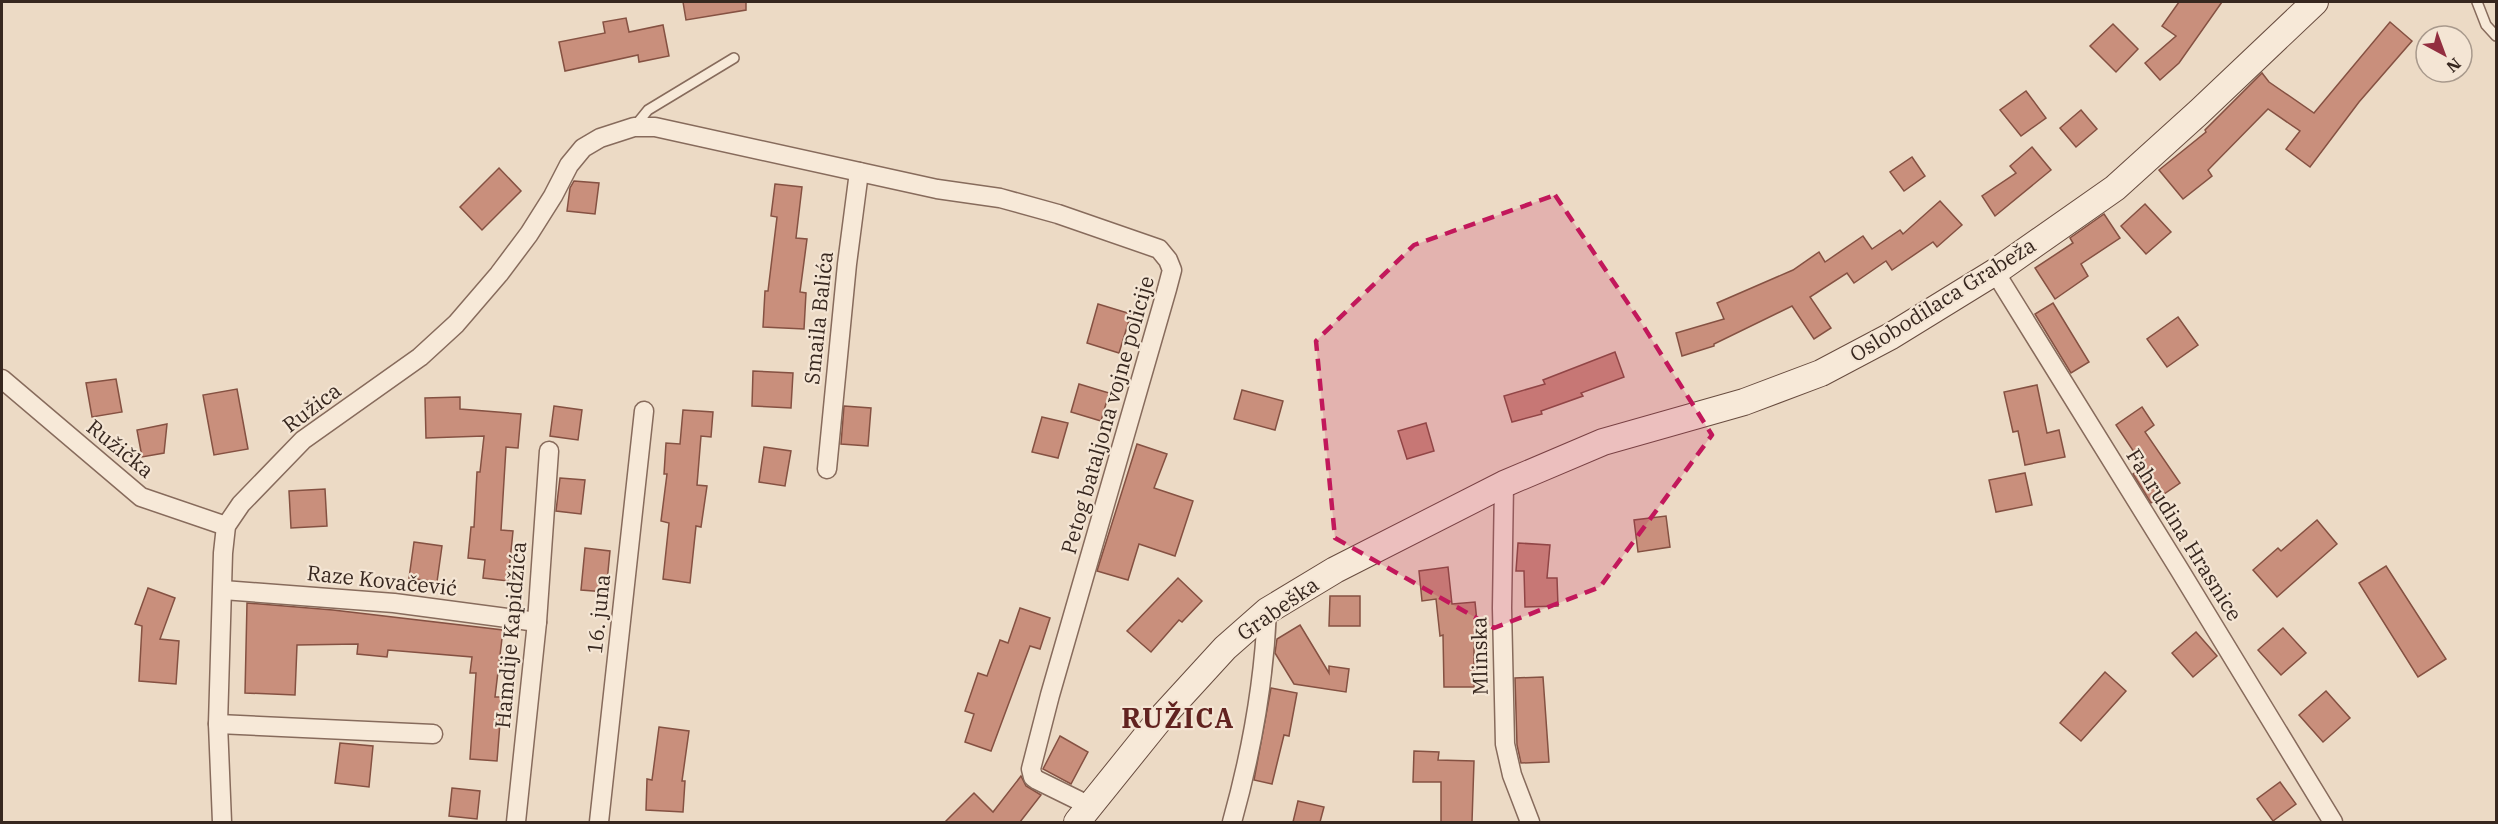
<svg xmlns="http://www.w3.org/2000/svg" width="2498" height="824" viewBox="0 0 2498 824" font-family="'IBM Plex Serif',serif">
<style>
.building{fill:#c98f7c;stroke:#855142;stroke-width:1.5}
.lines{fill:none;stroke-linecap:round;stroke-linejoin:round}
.lane-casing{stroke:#876b5c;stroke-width:12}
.street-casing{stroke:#876b5c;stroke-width:21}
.secondary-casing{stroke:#684c3f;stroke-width:28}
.lane{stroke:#f7e9d8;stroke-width:9}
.street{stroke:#f7e9d8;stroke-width:18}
.secondary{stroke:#f7e9d8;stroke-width:26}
.marked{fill:#c2185b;fill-opacity:0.2;stroke:#c2185b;stroke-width:4.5;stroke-dasharray:12 8;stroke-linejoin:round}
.labels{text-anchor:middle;stroke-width:4.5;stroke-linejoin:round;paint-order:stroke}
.street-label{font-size:21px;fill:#37271f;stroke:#f4e5d4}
.district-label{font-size:27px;font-weight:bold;letter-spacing:1.5px;fill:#622320;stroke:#f4e5d4}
</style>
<rect width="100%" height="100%" fill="#ecdac5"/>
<g class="building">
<polygon points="683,2 746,2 746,10 686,20"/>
<polygon points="2179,2 2222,2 2179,63 2160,80 2145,63 2176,36 2162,26"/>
<polygon points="626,18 629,32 663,25 669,56 639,62 638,55 565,71 559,42 605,33 603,22"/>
<polygon points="2390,22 2412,41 2359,102 2310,167 2286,149 2300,131 2268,109 2208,170 2212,176 2183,199 2159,170 2206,132 2205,130 2262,73 2269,82 2314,113"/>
<polygon points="2113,24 2138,49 2116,72 2090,46"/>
<polygon points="2026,91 2046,118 2021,136 2000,110"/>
<polygon points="2081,110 2097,129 2076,147 2060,128"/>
<polygon points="2032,147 2051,170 1995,216 1982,196 2016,173 2010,166"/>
<polygon points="1912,157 1925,176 1904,191 1890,172"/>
<polygon points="499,168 521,191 482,230 460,207"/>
<polygon points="574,181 599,183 595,214 567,211 570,188"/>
<polygon points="775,184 802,187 796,238 807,239 800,292 806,293 804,329 763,327 765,291 768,291 777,217 771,216"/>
<polygon points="1940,201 1962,225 1937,247 1933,242 1892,270 1886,261 1854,283 1847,273 1810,297 1831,328 1814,339 1792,306 1714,344 1714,346 1682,356 1676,333 1724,319 1717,303 1793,270 1819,252 1825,262 1863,236 1872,249 1900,230 1903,234"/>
<polygon points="2145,204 2171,232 2146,254 2121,226"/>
<polygon points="2104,214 2120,238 2081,264 2088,276 2055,299 2035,268 2073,243 2070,238"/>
<polygon points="2053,303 2089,362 2071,373 2035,314"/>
<polygon points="1098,304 1131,314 1119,353 1087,343"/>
<polygon points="2178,317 2198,345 2167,367 2147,339"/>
<polygon points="1615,352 1624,377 1581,393 1583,396 1541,411 1542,414 1512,422 1504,396 1545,384 1543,380"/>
<polygon points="753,371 793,373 791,408 752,406"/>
<polygon points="116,379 122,412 92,417 86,383"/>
<polygon points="1079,384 1109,393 1101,421 1071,412"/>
<polygon points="2037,385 2047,433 2059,430 2065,457 2025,465 2018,431 2013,432 2004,392"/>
<polygon points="237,389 248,449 214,455 203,395"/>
<polygon points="1242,390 1283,401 1275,430 1234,419"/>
<polygon points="460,397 460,409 521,414 518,448 506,447 501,530 513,531 508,581 483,578 485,560 468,558 471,527 474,527 477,472 480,472 484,436 426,438 425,398"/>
<polygon points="554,406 582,410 578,440 550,436"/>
<polygon points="844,406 871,408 868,446 841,444"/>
<polygon points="2142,407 2154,425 2145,432 2180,483 2151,503 2133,474 2144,467 2116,425"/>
<polygon points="683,410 713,412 711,437 701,436 697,485 707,486 701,527 696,526 690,583 663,579 669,523 661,521 667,474 664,474 666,443 680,444"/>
<polygon points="1042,417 1068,423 1058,458 1032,452"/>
<polygon points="1426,423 1434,451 1407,459 1398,431"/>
<polygon points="167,424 164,453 142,457 137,430"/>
<polygon points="1137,444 1167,454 1154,488 1193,501 1175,556 1139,544 1128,580 1097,571"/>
<polygon points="764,447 791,451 785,486 759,482"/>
<polygon points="2025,473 2032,505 1996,512 1989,480"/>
<polygon points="560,478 585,480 581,514 556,511"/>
<polygon points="325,489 327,526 291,528 289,491"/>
<polygon points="1666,516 1670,547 1638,552 1634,520"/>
<polygon points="2317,520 2337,544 2277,597 2253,570 2278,548 2281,551"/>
<polygon points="414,542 442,546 437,582 409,578"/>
<polygon points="1518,543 1550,545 1547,578 1557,578 1558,606 1525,607 1524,571 1516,571"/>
<polygon points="585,548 610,551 606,592 581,590"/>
<polygon points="2386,566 2446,659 2418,677 2359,583"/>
<polygon points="1448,567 1452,604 1475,602 1478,632 1474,632 1474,687 1444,687 1443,635 1440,636 1436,599 1422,601 1419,571"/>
<polygon points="1178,578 1202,601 1182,622 1179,620 1151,652 1127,631"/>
<polygon points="148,588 175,598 160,639 179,641 176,684 139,681 142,626 135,624"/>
<polygon points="1330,596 1360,596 1360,626 1329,626"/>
<polygon points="247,603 333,610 503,630 495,697 502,697 497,761 470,759 476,673 470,673 472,657 388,650 387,657 357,654 358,644 297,645 295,695 245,693"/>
<polygon points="1020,608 1050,618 1040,649 1030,646 991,751 965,742 974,714 965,711 978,673 987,676 1000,640 1008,643"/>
<polygon points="1300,625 1329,673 1329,666 1349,669 1346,692 1294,684 1275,653 1277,639"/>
<polygon points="2283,628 2306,653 2281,675 2258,650"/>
<polygon points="2196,632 2217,656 2193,677 2172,653"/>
<polygon points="2105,672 2126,691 2081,741 2060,723"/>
<polygon points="1543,677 1549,762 1521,763 1517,745 1515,678"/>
<polygon points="1271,688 1297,693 1289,736 1284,735 1272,784 1254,780"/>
<polygon points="2326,691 2350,718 2323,742 2299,715"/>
<polygon points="659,727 689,731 682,781 685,781 683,812 646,810 647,779 652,780"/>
<polygon points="1060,736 1088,752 1071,784 1043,769"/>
<polygon points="340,743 373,746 369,787 335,783"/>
<polygon points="1414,751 1439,752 1438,760 1474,761 1472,822 1441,822 1441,782 1413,782"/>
<polygon points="1021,776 1026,786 1041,795 1020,822 945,822 974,793 993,812"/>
<polygon points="2280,782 2296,804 2273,821 2257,799"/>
<polygon points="452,788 480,791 477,819 449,816"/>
<polygon points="1298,801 1324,807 1320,822 1293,822"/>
</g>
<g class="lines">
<g class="lane-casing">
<g id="lane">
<polyline points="2477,2 2486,25 2496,36"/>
<polyline points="635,126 648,110 734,58"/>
</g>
</g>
<g class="street-casing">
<g id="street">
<polyline points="1995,272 2179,569 2333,822"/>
<polyline points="2,379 141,497 226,526"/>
<polyline points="827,469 847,264 859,172"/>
<polyline points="1504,484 1502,608 1505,744 1512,775 1530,822"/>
<polyline points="223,590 394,603 537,622"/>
<polyline points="218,724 433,734"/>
<polyline points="222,822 218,724 223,553 226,526 241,504 303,440 420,357 456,324 499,274 529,234 553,196 569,165 583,148 600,138 634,127 655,127 937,189 1000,198 1058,214 1159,249 1168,260 1172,270 1167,289 1050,695 1031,769 1033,777 1037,780 1090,806"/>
<polyline points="516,822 537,622 549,451"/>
<polyline points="599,822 644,411"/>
<path d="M1232 822C1251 754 1264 683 1267 611"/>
</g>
</g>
<g class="secondary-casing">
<polyline id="secondary" points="1077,822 1160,719 1225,648 1267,611 1335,570 1504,484 1603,442 1744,402 1821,373 1891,336 1995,272 2115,188 2199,112 2315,2"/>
</g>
<use href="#lane" class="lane"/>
<use href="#street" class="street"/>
<use href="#secondary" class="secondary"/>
</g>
<path class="marked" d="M1555 195 1644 327 1712 435 1600 587 1494 628 1335 538 1316 341 1414 245Z"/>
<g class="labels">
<g class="street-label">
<text transform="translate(1943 300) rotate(-32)" y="7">Oslobodilaca Grabeža</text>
<text transform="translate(819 318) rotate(-84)" y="7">Smaila Balića</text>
<text transform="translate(312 408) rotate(-37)" y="7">Ružica</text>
<text transform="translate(1108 415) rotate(-74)" y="7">Petog bataljona vojne policije</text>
<text transform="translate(120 449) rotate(39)" y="7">Ružička</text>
<text transform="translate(2184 535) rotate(58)" y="7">Fahrudina Hrasnice</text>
<text transform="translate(382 581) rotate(6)" y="7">Raze Kovačević</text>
<text transform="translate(1278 609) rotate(-35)" y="7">Grabeška</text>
<text transform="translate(599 614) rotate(-84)" y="7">16. juna</text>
<text transform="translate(511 635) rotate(-85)" y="7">Hamdije Kapidžića</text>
<text transform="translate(1480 656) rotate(-91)" y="7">Mlinska</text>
</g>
<g class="district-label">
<text x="1178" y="728">RUŽICA</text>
</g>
</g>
<rect width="2498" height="824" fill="none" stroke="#37271f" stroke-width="6"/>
<g transform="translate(2444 54) rotate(139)"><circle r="28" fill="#f4e5d4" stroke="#a8998c" stroke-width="1.5"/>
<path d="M0-4.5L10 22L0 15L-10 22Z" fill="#932e40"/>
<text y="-9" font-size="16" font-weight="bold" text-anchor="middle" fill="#37271f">N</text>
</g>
</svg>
